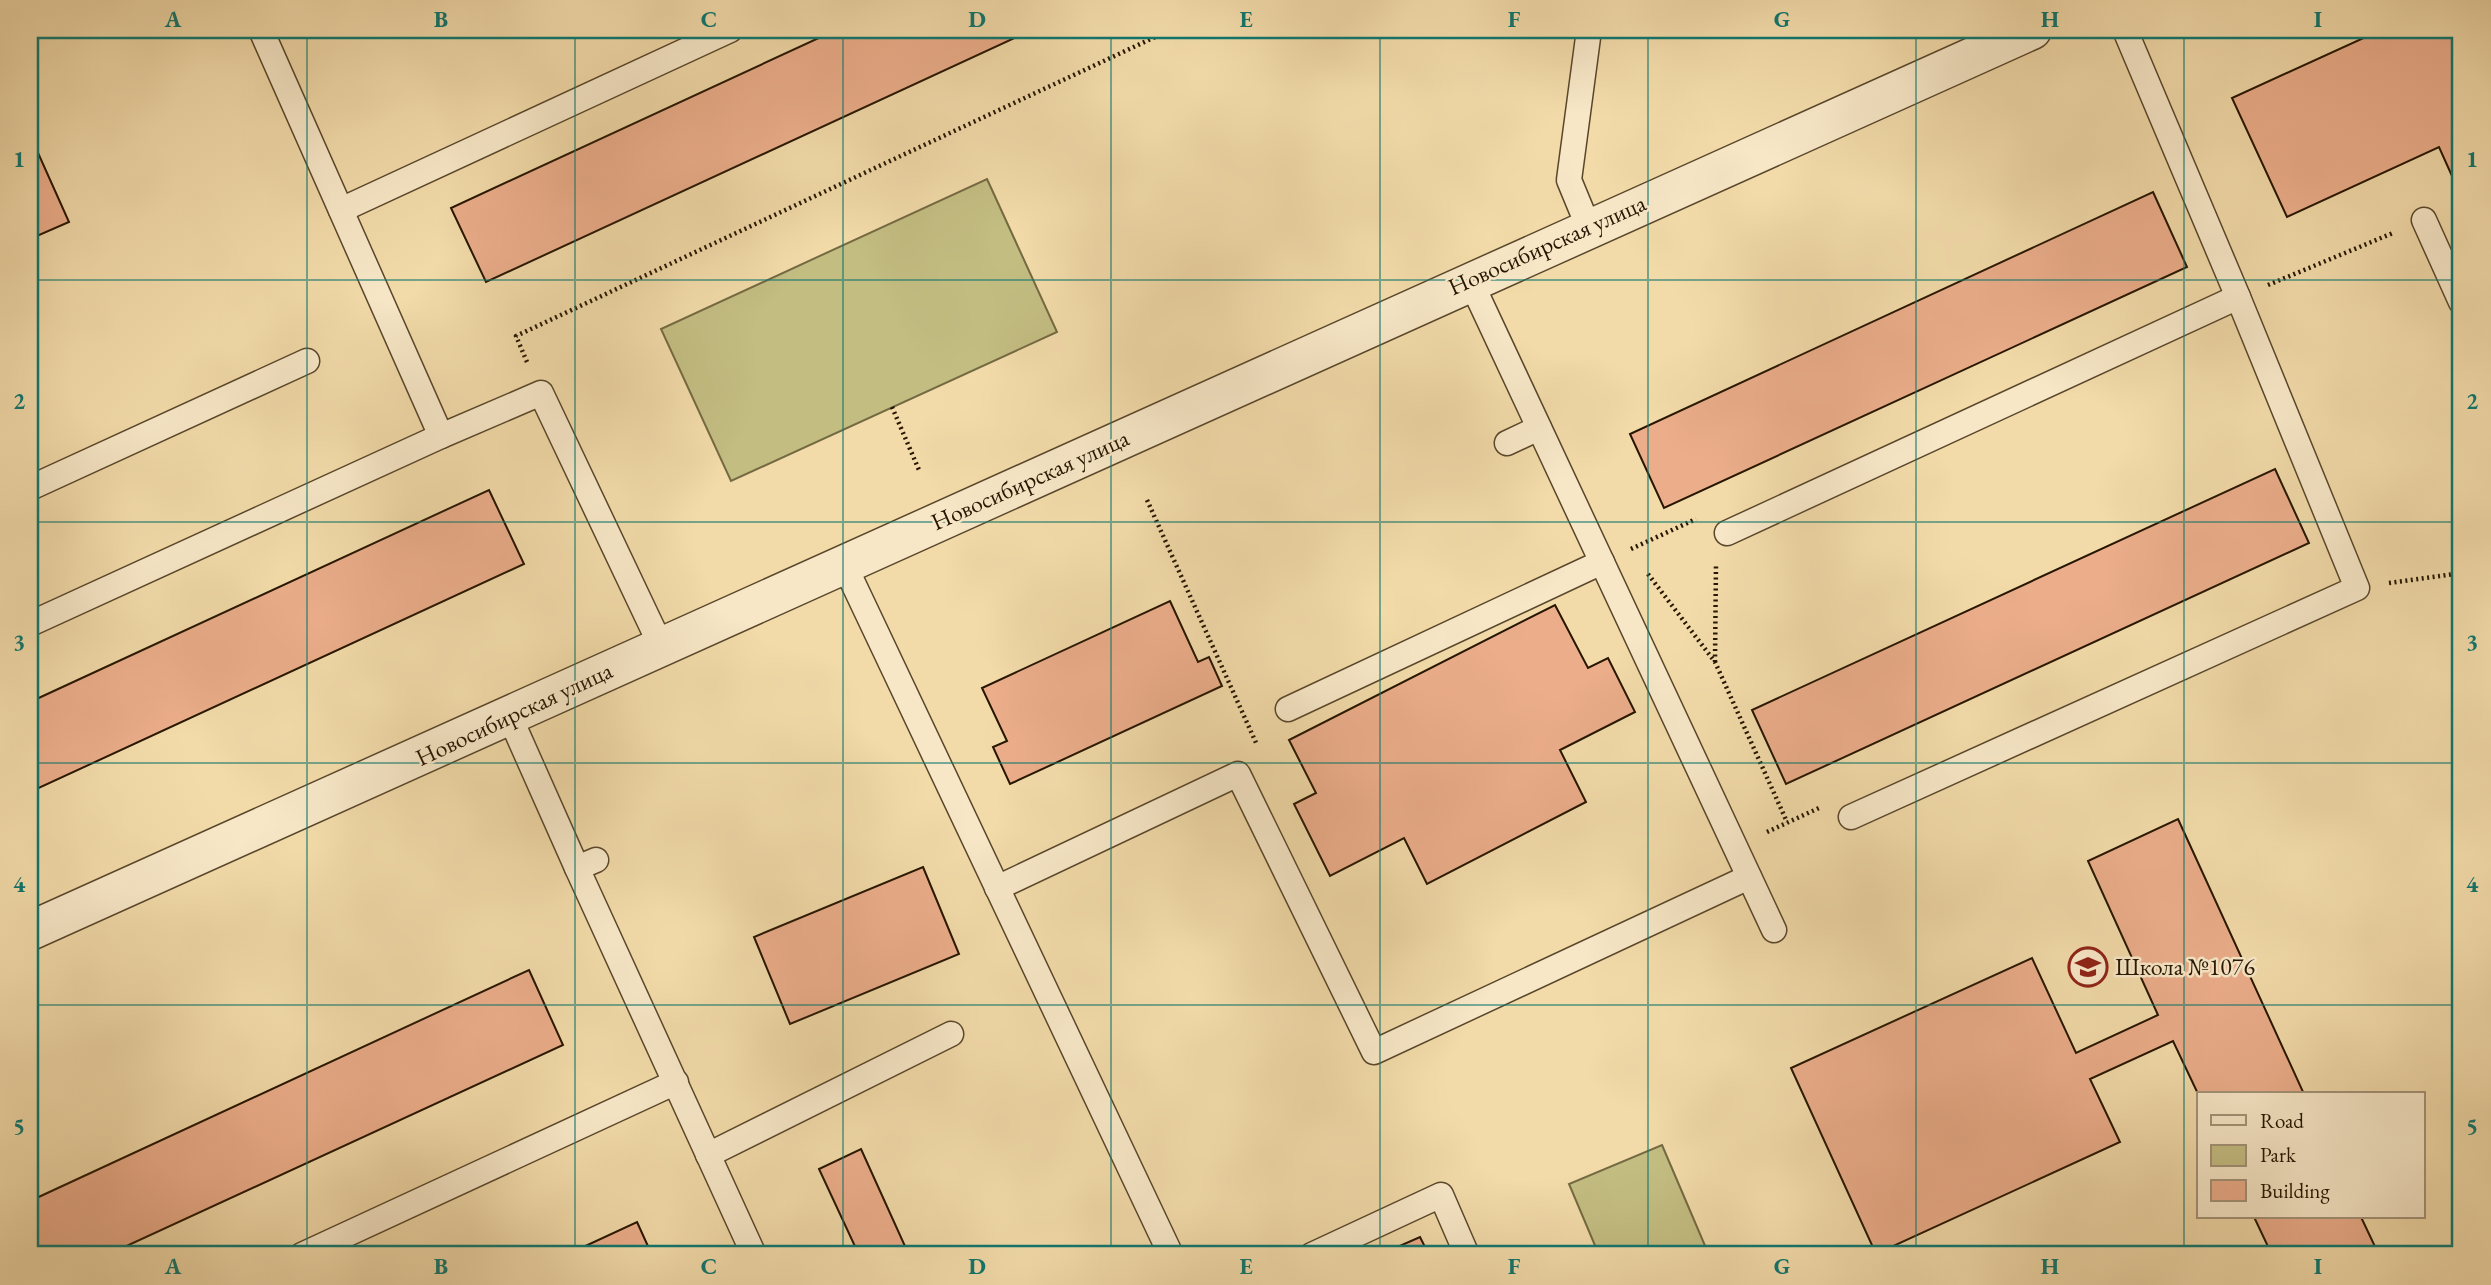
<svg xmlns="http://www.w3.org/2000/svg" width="2491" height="1285" viewBox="0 0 2491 1285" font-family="'EB Garamond',serif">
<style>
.green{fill:#c3bd82;stroke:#746a42;stroke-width:2}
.building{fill:#ebad8a;stroke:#261601;stroke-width:2}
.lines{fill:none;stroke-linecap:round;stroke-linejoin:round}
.service-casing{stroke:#59472b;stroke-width:27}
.minor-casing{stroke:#59472b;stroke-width:41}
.path{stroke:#261601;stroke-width:4.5;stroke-dasharray:2 3.5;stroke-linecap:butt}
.service{stroke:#f7e7c7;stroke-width:24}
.minor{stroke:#f7e7c7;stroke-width:38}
.grid{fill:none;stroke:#0f766e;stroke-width:2;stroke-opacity:0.55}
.labels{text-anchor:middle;stroke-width:5;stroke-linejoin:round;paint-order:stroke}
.street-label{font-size:24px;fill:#261601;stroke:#f7e7c7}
.poi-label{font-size:24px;fill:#261601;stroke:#f7e7c7;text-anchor:start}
.neatline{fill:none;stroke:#0f766e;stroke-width:2.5}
.grid-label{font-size:23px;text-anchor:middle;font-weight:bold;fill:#0f766e}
</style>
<rect width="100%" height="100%" fill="#f2daa9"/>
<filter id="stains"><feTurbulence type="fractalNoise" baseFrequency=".00286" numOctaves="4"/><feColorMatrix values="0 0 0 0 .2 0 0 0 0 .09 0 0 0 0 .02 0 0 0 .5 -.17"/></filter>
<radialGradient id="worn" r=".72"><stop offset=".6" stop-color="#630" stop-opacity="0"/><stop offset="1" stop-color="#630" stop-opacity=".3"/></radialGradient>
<g class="green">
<polygon points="987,179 1057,332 731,481 661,329"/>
<polygon points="1662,1145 1709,1255 1599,1255 1569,1184"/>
</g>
<g class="building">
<polygon points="836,30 1032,30 486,282 451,208"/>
<polygon points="2381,30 2461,30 2461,196 2439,147 2287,217 2232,98"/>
<polygon points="30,135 69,222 30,239"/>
<polygon points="2153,192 2187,267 1664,508 1630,434"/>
<polygon points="2275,469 2309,543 1786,784 1752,710"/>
<polygon points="489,490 524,564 30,792 30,702"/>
<polygon points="1170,601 1198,662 1209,657 1222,686 1010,784 993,747 1007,741 982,688"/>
<polygon points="1555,605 1588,668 1608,658 1635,712 1560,750 1586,802 1427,884 1404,838 1330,876 1294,804 1316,793 1289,740"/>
<polygon points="2178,819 2304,1094 2199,1096 2173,1041 2090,1079 2120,1142 1876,1254 1791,1068 2032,958 2076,1053 2158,1015 2088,861"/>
<polygon points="923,867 959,954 790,1024 754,937"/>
<polygon points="529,970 563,1045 107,1255 30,1255 30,1201"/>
<polygon points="861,1149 909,1255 859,1255 819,1169"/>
<polygon points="2254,1217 2361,1217 2379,1255 2272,1255"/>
<polygon points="637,1222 652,1255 566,1255"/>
<polygon points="1420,1237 1429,1255 1379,1255"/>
</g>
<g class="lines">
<g class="service-casing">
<g id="service">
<polyline points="261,30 441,436 541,393 661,646"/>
<polyline points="341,210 730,30"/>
<polyline points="2424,220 2461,302"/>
<polyline points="1588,226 1569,180 1589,30"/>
<polyline points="1470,280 1774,930"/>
<polyline points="1507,443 1539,428"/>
<polyline points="30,488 307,361"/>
<polyline points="1727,533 2238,297 2125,30"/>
<polyline points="844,564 1171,1255"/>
<polyline points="30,624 441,436"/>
<polyline points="1288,709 1602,562"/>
<polyline points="509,715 577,868 596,860"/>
<polyline points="1851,817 2357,588 2238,297"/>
<polyline points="577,868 754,1255"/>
<polyline points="997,888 1238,774 1374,1052 1749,877"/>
<polyline points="708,1155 951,1034"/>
<polyline points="302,1255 676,1082"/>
<polyline points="1312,1255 1441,1195 1467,1255"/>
</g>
</g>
<g class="minor-casing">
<path id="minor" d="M30 931C698 633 1362 326 2032 30"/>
</g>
<g class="path">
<polyline points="2268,285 2393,233"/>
<polyline points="527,362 516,336 1170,30"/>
<polyline points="892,407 919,470"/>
<polyline points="1147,500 1257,745"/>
<polyline points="1631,549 1696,519"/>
<polyline points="1648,574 1715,662 1787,822"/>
<polyline points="2389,583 2461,573"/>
<polyline points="1715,662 1716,563"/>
<polyline points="1767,832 1819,808"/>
<polyline points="1021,1255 1026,1253 1035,1255"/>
</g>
<use href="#service" class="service"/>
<use href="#minor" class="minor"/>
</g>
<path class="grid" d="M307 30V1255M575 30V1255M843 30V1255M1111 30V1255M1380 30V1255M1648 30V1255M1916 30V1255M2184 30V1255M30 280H2461M30 522H2461M30 763H2461M30 1005H2461"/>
<defs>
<g id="school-ring" transform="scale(2.0125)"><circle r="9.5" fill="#f7e7c7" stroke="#8f2418" stroke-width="1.5"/><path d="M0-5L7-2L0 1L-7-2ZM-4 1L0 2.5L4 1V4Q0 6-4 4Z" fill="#8f2418"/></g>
</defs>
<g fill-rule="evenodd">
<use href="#school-ring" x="2088" y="967"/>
</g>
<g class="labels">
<g class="street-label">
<text transform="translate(1547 245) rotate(-24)" y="8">Новосибирская улица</text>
<text transform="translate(1030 480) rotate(-24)" y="8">Новосибирская улица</text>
<text transform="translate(514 714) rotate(-25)" y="8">Новосибирская улица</text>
</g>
<g class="poi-label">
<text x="2115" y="975">Школа №1076</text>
</g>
</g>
<rect width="2491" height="1285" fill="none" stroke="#f2daa9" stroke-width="77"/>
<rect x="2197" y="1092" width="228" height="126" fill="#f7e7c7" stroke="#a39378" stroke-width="2"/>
<rect x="2211" y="1115" width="35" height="10" fill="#f7e7c7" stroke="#a39378" stroke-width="2"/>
<text x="2260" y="1128" font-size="21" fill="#261601">Road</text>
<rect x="2211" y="1145" width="35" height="21" fill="#c3bd82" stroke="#a39378" stroke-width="2"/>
<text x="2260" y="1162" font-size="21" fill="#261601">Park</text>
<rect x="2211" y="1180" width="35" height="21" fill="#ebad8a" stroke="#a39378" stroke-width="2"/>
<text x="2260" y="1198" font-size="21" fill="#261601">Building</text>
<rect x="38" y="38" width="2414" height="1208" class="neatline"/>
<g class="grid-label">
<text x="173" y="27">A</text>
<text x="441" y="27">B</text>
<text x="709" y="27">C</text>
<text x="977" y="27">D</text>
<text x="1246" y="27">E</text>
<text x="1514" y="27">F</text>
<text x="1782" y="27">G</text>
<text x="2050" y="27">H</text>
<text x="2318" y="27">I</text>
<text x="19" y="167">1</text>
<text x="2472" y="167">1</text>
<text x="19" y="409">2</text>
<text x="2472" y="409">2</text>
<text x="19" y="650">3</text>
<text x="2472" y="650">3</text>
<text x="19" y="892">4</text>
<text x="2472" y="892">4</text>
<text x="19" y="1134">5</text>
<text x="2472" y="1134">5</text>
<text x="173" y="1274">A</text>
<text x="441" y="1274">B</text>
<text x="709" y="1274">C</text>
<text x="977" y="1274">D</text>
<text x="1246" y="1274">E</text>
<text x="1514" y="1274">F</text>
<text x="1782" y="1274">G</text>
<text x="2050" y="1274">H</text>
<text x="2318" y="1274">I</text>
</g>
<rect width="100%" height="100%" filter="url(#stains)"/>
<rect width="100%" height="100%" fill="url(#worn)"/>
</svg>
